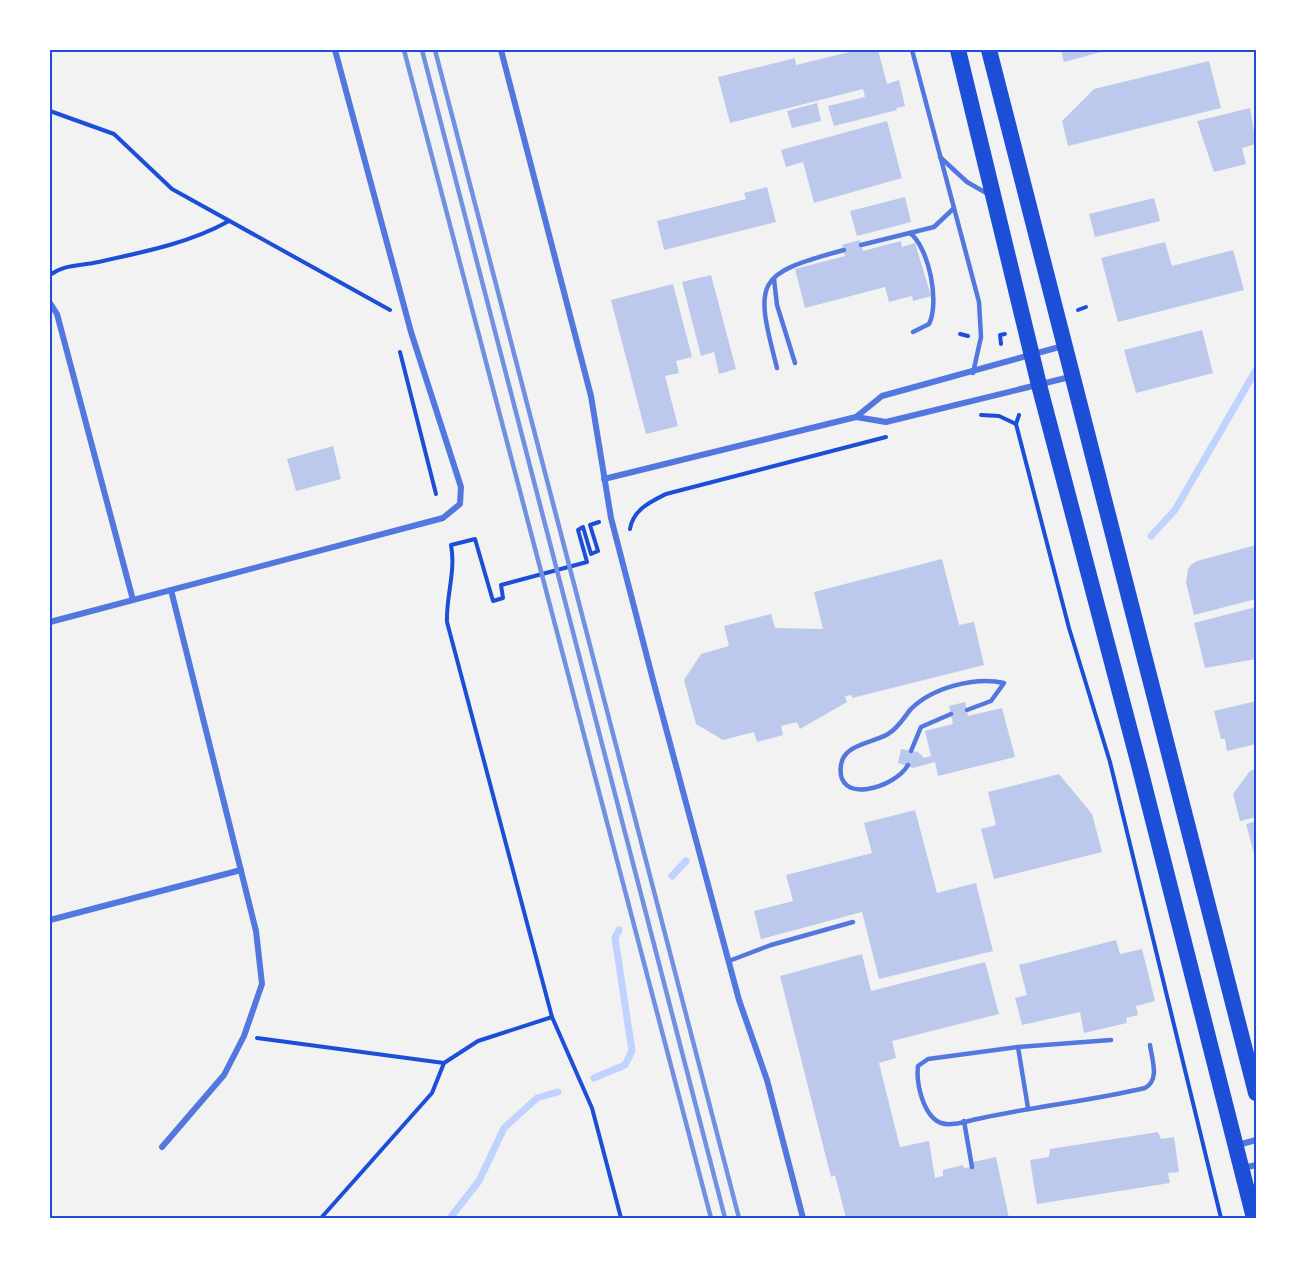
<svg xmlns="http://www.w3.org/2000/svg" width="1306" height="1268" viewBox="0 0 1306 1268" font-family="'Noto Serif',serif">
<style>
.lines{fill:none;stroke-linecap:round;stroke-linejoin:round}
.stream{stroke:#bfd3fe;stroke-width:7}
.building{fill:#bdc9ec}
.path{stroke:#1d4ed8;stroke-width:4}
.service{stroke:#5277de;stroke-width:4.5}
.minor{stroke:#5277de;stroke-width:6}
.trunk{stroke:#1d4ed8;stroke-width:16}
.rail{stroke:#7290e2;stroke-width:4.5}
.neatline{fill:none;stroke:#1d4ed8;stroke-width:2}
</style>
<rect width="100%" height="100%" fill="#f2f2f2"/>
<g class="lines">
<g class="stream">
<polyline points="1151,536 1175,510 1256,370"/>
<polyline points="672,876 686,861"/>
<polyline points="594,1078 625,1065 632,1051 615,938 619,930"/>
<polyline points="450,1218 479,1181 504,1128 537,1098 558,1092"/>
</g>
</g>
<g class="building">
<polygon points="858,50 878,50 887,84 899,80 905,106 896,108 897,110 834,126 828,106 865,97 863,89 730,123 718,77 795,58 796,65"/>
<polygon points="1061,50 1108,50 1064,62"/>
<polygon points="1209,61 1221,108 1068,146 1062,121 1094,89"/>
<polygon points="817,103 821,121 792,128 787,111"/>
<polygon points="1250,108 1256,144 1242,148 1246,164 1214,172 1197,121"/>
<polygon points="887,121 902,178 814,203 803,162 786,167 781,150"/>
<polygon points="767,187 776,222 664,250 657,221 746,199 744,193"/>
<polygon points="905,197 911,222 857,236 850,211"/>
<polygon points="1154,198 1160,221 1095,237 1089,214"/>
<polygon points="860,240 863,251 901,241 902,247 915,243 931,296 913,301 912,296 889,302 885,287 805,308 795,269 845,256 842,245"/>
<polygon points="1165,242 1172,266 1233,250 1244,290 1118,322 1101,258"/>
<polygon points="711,275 736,369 719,374 714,352 701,356 682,282"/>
<polygon points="673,284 692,357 676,361 679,373 665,376 678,426 646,434 611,300"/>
<polygon points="1202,330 1213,373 1136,393 1124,350"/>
<polygon points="333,446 341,479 296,491 287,459"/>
<polygon points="1256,545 1256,599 1194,615 1186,582 1188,569 1191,565 1197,561"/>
<polygon points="942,559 959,625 974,622 984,665 852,698 852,695 845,696 847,702 800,729 797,722 781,726 783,735 757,742 754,732 723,740 696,724 684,680 701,654 729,646 724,626 771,614 775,628 823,629 814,592"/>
<polygon points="1256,607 1256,659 1205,668 1194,623"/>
<polygon points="1256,701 1256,744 1227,751 1225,739 1221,739 1214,711"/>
<polygon points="965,702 968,716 1002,708 1015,757 938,776 935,762 913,768 898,763 901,749 918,752 924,758 931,756 925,731 953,724 949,706"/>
<polygon points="1256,769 1256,817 1240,821 1233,794 1250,771"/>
<polygon points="1059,774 1092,814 1102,852 994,879 981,829 996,825 988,792"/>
<polygon points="915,810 937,893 976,883 993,951 879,979 862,912 761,939 754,911 793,901 786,875 872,853 864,823"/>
<polygon points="1256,821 1256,861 1246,824"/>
<polygon points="1116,940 1120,954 1142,949 1155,1001 1136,1006 1138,1015 1126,1018 1127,1023 1084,1033 1080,1012 1022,1025 1015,998 1027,995 1019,965"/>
<polygon points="862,954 871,991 985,962 999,1014 892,1041 896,1058 879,1063 900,1147 929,1141 935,1178 943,1176 943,1170 963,1165 964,1168 972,1167 973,1162 996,1157 1009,1218 846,1218 835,1175 831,1177 780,976"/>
<polygon points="1158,1132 1161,1139 1174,1137 1179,1172 1168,1173 1170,1183 1037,1204 1030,1160 1049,1157 1050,1149"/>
</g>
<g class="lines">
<g class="path">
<polyline points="50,111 114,134 172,189 390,310"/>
<path d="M50 275C63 265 77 266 93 263 139 253 188 244 229 221"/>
<polyline points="1078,310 1086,307"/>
<polyline points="960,334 968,336"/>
<polyline points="1001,344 1000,335 1005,334"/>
<polyline points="400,352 436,494"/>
<polyline points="981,415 999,416 1016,424"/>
<polyline points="1019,415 1016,424 1069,628 1110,762 1221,1218"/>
<path d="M599 522 590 525 598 551 591 554 583 527 578 530 587 562 501 585 503 598 493 601 475 539 451 545C456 571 446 596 447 622L552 1017 592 1108 621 1218"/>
<path d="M630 529C633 510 650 502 666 494L886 437"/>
<polyline points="257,1038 444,1063"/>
<polyline points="321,1218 432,1093 444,1063 478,1041 552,1017"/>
</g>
<g class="service">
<polyline points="912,50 979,302 981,337 973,373"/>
<polyline points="940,157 967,182 988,194"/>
<path d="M910 233C929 248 940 302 929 324L913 332"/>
<polyline points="861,245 934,227 953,209"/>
<polyline points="774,279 777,305 795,363"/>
<path d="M777 368C754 280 755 274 844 250"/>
<polyline points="911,751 921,727 951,714"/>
<path d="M908 765C895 788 835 806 841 765 844 744 873 743 888 734 898 728 903 719 910 710 931 688 975 676 1004 683L991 701 967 710"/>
<polyline points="729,961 771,945 853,922"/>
<path d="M1111 1040 1018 1047 928 1059 918 1066C916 1083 923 1116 941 1123 953 1127 969 1120 982 1118 1036 1106 1091 1101 1145 1088 1160 1080 1152 1060 1150 1045"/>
<polyline points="1018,1047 1028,1108"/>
<polyline points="964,1121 972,1167"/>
</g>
<g class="minor">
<polyline points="501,50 591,396 611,518 653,680 739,1000 767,1080 803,1218"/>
<polyline points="50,303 57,314 133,600"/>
<polyline points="856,417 882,396 1063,346"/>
<polyline points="604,479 856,417 886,422 1070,377"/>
<polyline points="50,622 443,518 460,504 461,487 411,332 335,50"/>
<polyline points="50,920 241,870"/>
<polyline points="1238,1145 1256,1140"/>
<polyline points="162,1147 224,1075 244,1036 262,984 256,931 171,590"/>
<polyline points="1243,1168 1256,1165"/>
</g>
<g class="trunk">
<polyline points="958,50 1039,385 1139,765 1254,1218"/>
<polyline points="989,50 1256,1093"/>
</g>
<g class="rail">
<polyline points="404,50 711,1218"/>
<polyline points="422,50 725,1218"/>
<polyline points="435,50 739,1218"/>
</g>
</g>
<rect width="1306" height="1268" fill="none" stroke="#ffffff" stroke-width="102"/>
<rect x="51" y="51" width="1204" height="1166" class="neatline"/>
</svg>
